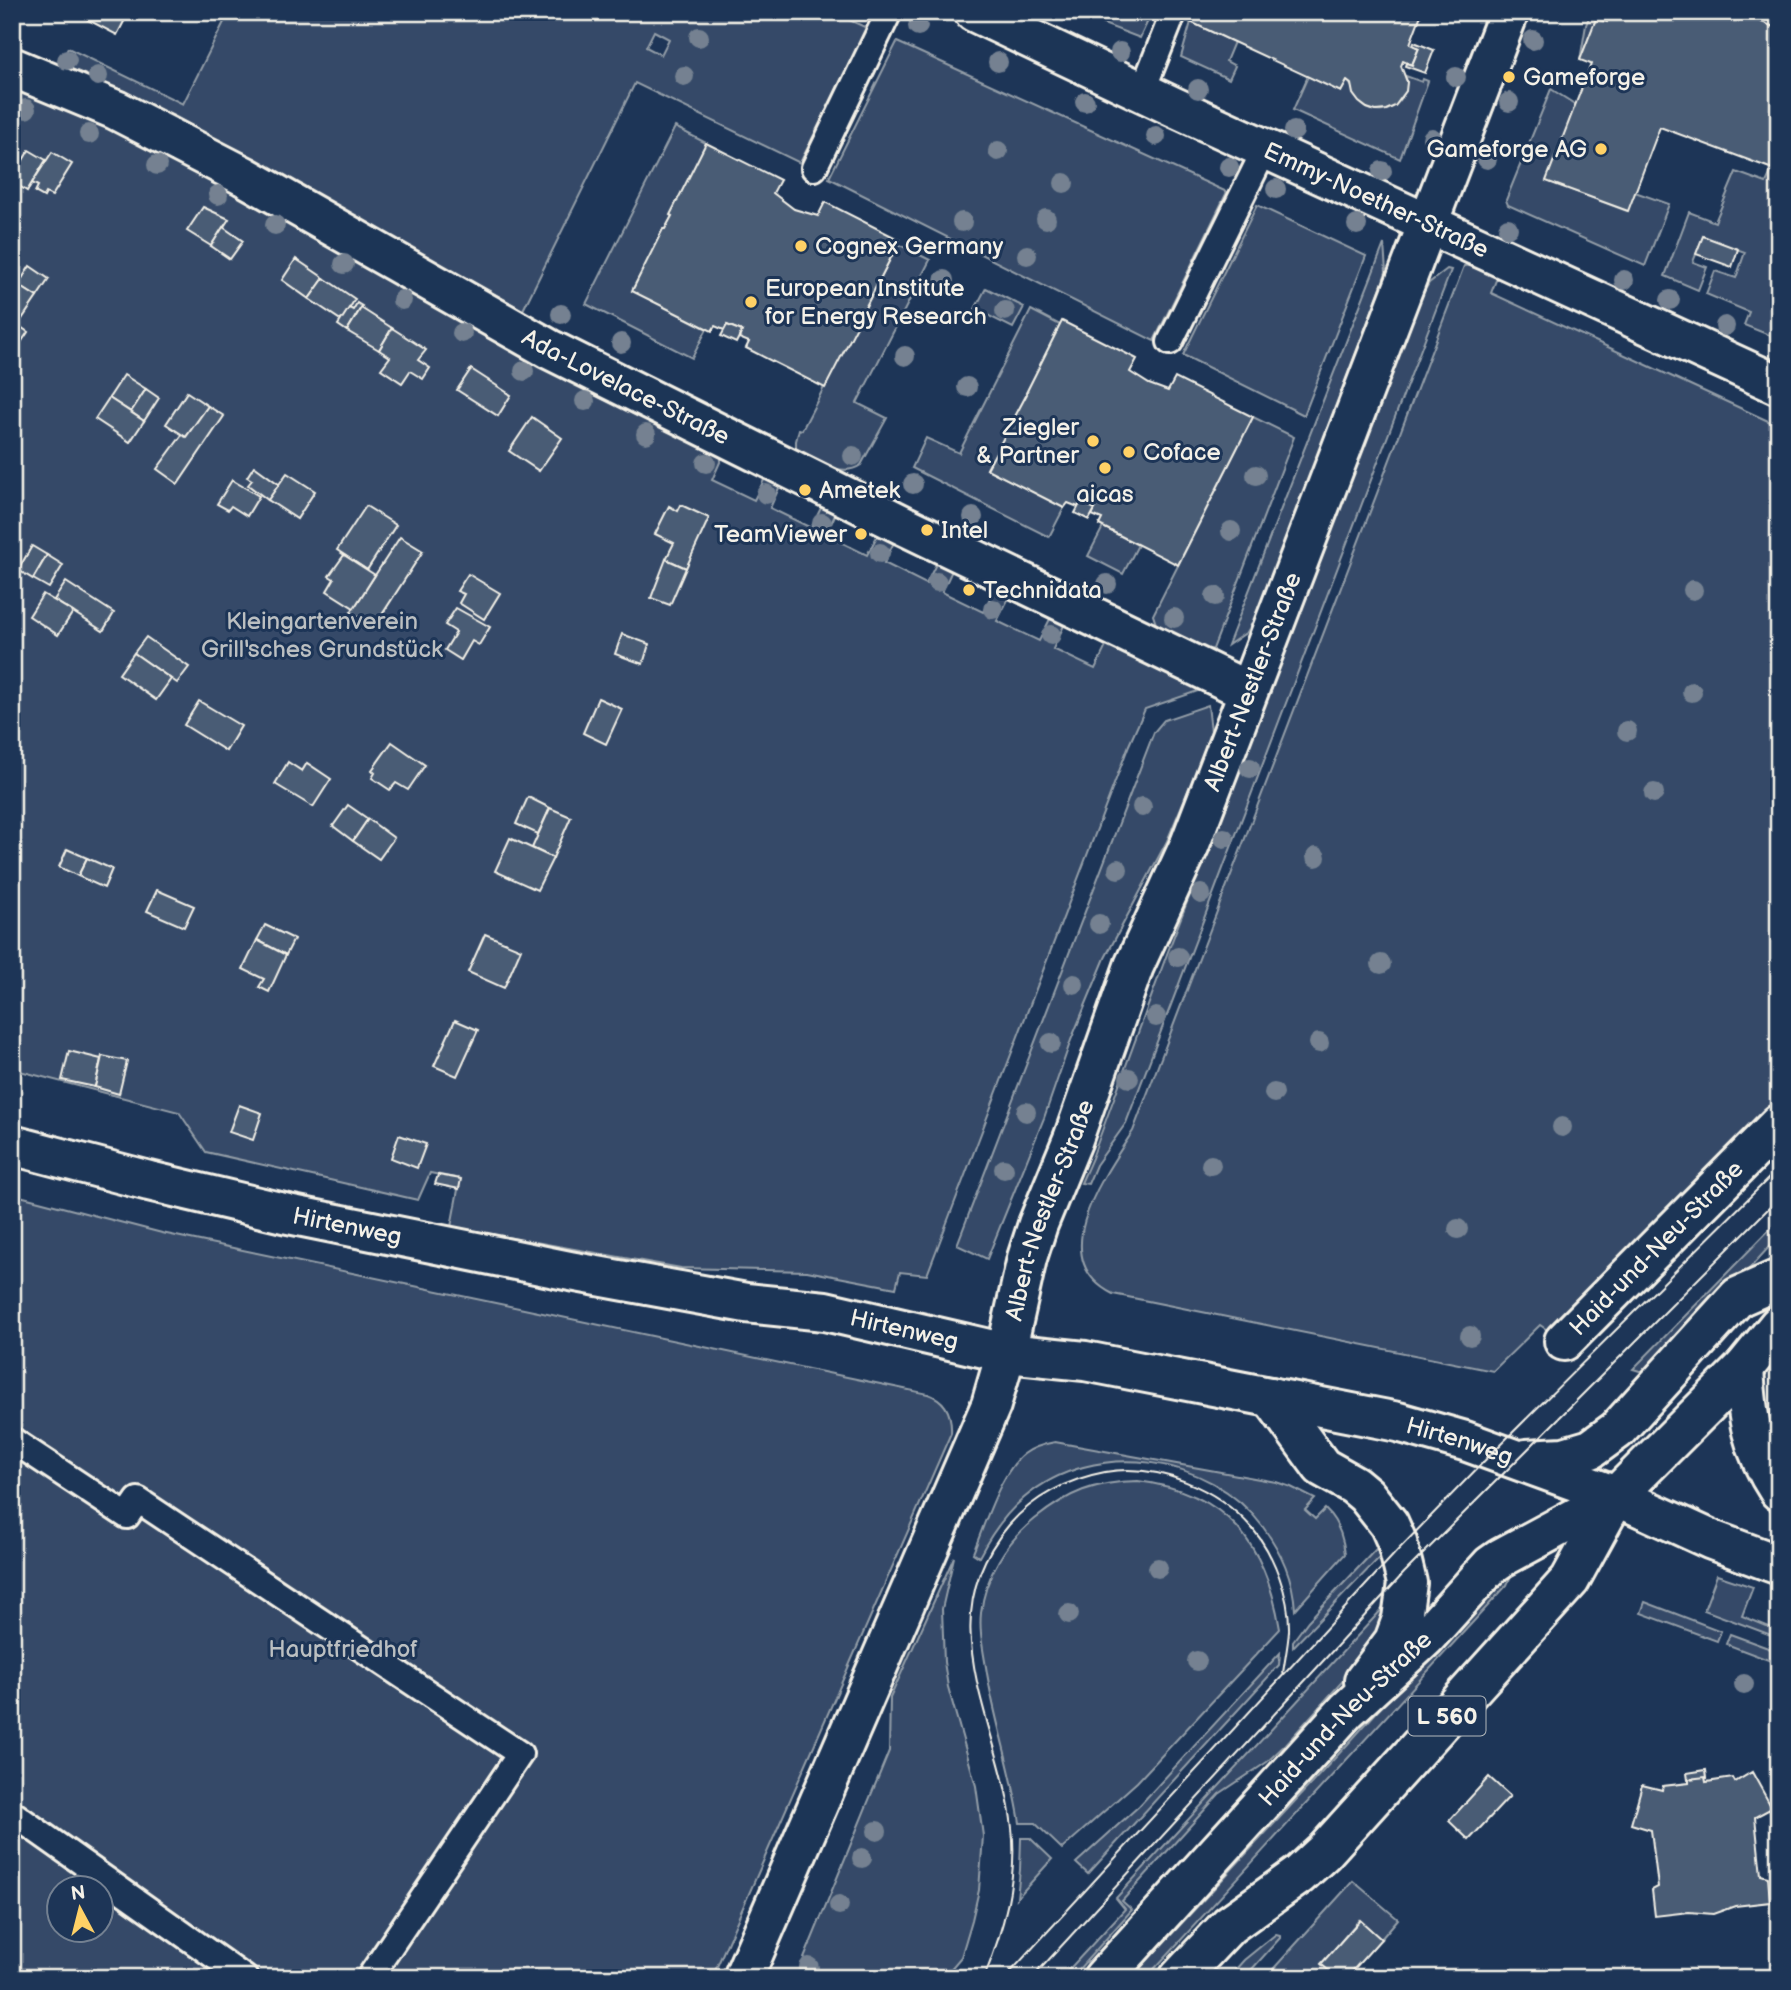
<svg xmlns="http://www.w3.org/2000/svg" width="1791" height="1990" viewBox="0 0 1791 1990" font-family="'Balsamiq Sans',sans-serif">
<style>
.green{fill:#354a67;stroke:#949ea8;stroke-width:2;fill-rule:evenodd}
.building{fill:#485b74;stroke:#f4f1e8;stroke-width:2}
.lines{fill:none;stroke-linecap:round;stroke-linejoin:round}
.lane-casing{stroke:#f4f1e8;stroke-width:30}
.street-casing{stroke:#f4f1e8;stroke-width:44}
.secondary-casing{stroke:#f4f1e8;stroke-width:44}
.primary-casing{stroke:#f4f1e8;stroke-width:44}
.lane{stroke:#1d3557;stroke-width:24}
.street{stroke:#1d3557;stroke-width:38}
.secondary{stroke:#1d3557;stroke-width:38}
.primary{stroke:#1d3557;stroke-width:38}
.tram{stroke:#f4f1e8;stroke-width:2}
.tree{fill:#748191}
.poi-dot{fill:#ffd166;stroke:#1d3557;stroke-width:2.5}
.labels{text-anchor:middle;stroke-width:6;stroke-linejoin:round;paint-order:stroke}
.shield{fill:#1d3557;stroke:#b4b9bc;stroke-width:2}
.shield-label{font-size:23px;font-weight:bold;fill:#f4f1e8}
.poi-label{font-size:24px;fill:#f4f1e8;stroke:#1d3557;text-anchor:start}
.street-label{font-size:24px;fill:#f4f1e8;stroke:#1d3557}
.park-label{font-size:24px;fill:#bbbfc1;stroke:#1d3557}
</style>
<rect width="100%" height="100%" fill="#1d3557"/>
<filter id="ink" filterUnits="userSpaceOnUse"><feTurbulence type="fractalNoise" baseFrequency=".0143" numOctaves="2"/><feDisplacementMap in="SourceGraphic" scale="14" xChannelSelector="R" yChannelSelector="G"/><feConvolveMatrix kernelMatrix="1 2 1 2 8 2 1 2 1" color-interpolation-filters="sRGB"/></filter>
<g filter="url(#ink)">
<g class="green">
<path d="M229 12H832L867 28 800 163 635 83 523 310 176 117 117 90 59 66 68 48 183 104ZM654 31 669 39 661 55 646 47Z"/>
<polygon points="1101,12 1152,12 1140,38 1098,22"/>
<polygon points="1591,12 1611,12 1607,22 1596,19 1580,60 1586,25"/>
<polygon points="1191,22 1234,42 1226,61 1235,66 1229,79 1181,57"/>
<polygon points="897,42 1227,192 1154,341 829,178"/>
<path d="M1308 76 1341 92 1347 81C1356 88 1355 102 1367 108 1389 120 1410 97 1406 76L1422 82 1423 79 1428 81 1400 159 1293 110Z"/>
<polygon points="12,85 133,138 280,217 478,332 592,389 725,451 712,480 754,500 768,472 783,479 770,508 811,528 825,500 839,506 826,535 867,555 882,527 898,534 884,563 926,584 940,556 955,564 942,592 983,612 997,584 1012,592 997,621 1039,641 1053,613 1067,619 1053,649 1095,669 1109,640 1195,686 1198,691 1145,709 1129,745 927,1275 900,1272 896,1288 807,1271 681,1268 451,1227 460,1179 430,1173 418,1200 206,1152 179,1112 12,1069"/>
<polygon points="1551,89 1576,105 1547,181 1627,211 1635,192 1669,204 1645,266 1508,205 1506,200"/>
<polygon points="675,127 706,143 671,215 672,216 632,290 707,329 692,358 586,304"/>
<polygon points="1779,169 1779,339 1744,325 1749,312 1706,294 1715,271 1736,278 1745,252 1703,237 1693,262 1707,267 1698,290 1665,276 1689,212 1715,222 1736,172 1766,183 1772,170 1778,171"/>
<polygon points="1257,205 1366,256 1304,415 1183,355"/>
<path d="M898 244 930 260 857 403 887 418 861 465C840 479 816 459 796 450V441L799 429 802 430Z"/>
<polygon points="1384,244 1386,272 1381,287 1256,617 1247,632 1228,645"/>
<path d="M1473 265 1498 275 1491 293 1779 426V1100L1550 1332 1540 1325 1493 1371 1113 1294C1043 1259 1105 1174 1133 1131L1464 266Z"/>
<polygon points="1447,269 1451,270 1126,1123 1096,1165 1088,1184 1081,1183 1092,1158 1167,954 1422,295 1429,283"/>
<polygon points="986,288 1024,307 1013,328 975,309"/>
<polygon points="1031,310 1060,325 1026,393 1027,394 987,469 1064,508 1049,537 912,468 926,438 959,453"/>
<polygon points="1253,417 1294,437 1213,649 1205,650 1158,630 1153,615"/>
<polygon points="1103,527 1138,545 1123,574 1088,556"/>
<polygon points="1208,705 1211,731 1206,748 1167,841 1105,958 1071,1040 1044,1118 987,1259 957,1245 1154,732 1164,720"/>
<path d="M12 1194 162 1233 928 1394C946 1400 952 1415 951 1433L712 1978H12ZM60 1888H102V1930H60Z"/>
<polygon points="1779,1220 1779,1236 1653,1375 1633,1369"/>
<path d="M1055 1442 1276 1482 1291 1487 1315 1499 1305 1510 1315 1519 1325 1509C1338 1521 1343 1536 1345 1554L1295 1610C1293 1578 1282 1553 1263 1527 1209 1454 1094 1438 1024 1498 1005 1514 990 1536 979 1557L973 1553C984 1526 1001 1471 1024 1454 1033 1447 1044 1444 1055 1442Z"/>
<path d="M1138 1481C1227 1492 1266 1544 1280 1629L1137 1782 1062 1849 1035 1823H1020C1012 1770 994 1720 986 1667 983 1649 979 1631 981 1613 985 1576 1006 1542 1035 1519 1069 1492 1094 1482 1138 1481Z"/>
<polygon points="1377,1548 1380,1557 1293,1647 1293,1641 1308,1621"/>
<polygon points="954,1557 942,1609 944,1662 948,1687 976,1786 983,1836 979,1890 972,1920 961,1957 943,1978 796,1978 889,1751 890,1698"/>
<polygon points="1717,1575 1753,1587 1742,1616 1779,1631 1779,1638 1704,1610"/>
<polygon points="1499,1576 1510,1578 1507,1585 1146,1978 1131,1978 1347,1745"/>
<polygon points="1645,1602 1721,1631 1717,1641 1641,1613"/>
<polygon points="1384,1607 1382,1623 1358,1664 1286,1744 1267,1762 1219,1794 1122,1901 1132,1910 1130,1912 1071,1978 1061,1978 1125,1909 1116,1898"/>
<polygon points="1730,1634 1779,1652 1779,1664 1726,1644"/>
<polygon points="1280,1653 1279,1665 1088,1874 1076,1863 1139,1806"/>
<polygon points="1021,1838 1030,1838 1052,1859 1017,1898 1020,1870"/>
<polygon points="1353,1881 1398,1919 1381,1939 1359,1920 1322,1964 1337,1978 1265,1978"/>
<polygon points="1276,1934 1280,1935 1280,1938 1244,1978 1228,1978 1244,1960"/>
</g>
<g class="building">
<polygon points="73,12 129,12 117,35"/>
<polygon points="1169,12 1422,12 1410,44 1419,48 1412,65 1403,61 1401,66 1407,82 1406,91 1395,106 1386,110 1376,111 1367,108 1359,102 1353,94 1351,84 1347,81 1341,92"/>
<polygon points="1611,12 1737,12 1779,29 1778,171 1660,127 1628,211 1546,181 1591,64 1580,60 1596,19 1607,22"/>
<polygon points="1414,42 1434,50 1425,73 1405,66 1406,63 1412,65 1419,48 1413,45"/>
<polygon points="706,143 780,180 773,193 794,209 818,216 825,202 900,240 863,312 861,311 855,325 857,326 825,388 746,348 749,342 739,338 742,331 727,325 724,330 715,326 712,331 632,291 663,229 665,229 672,216 670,215"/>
<polygon points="29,150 46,160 27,191 16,184 15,174"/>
<polygon points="52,152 72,164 52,196 46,193 44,197 35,192 38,186 32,183"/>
<polygon points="203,207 229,219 211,246 187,231"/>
<polygon points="223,227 243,241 230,259 211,246"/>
<polygon points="1703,236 1738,249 1732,267 1696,254"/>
<polygon points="296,259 324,278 309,299 282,280"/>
<polygon points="30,266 49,279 37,297 18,285"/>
<polygon points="324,278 355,299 342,321 309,299"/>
<polygon points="18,285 37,297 22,319 12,312 12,292"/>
<polygon points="357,303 362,306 347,331 338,325 349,308 353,310"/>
<polygon points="361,308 392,328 379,350 347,331"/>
<polygon points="12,321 28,332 12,356"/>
<polygon points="1062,321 1137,359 1130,372 1149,384 1168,391 1175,378 1253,417 1178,565 1099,525 1102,519 1092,515 1095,509 1081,502 1078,507 1068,503 1064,508 987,469 1027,394 1026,393"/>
<polygon points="727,325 742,331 736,343 721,336"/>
<polygon points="392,328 426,350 418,360 430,368 423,379 410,371 402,383 381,369 390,357 379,350"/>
<polygon points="471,369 511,395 498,416 457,390"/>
<polygon points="124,375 146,389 131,412 109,398"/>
<polygon points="146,389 159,398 144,421 131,412"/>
<polygon points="187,392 208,406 186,437 166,424"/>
<polygon points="109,398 144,421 130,442 95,419"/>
<polygon points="208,406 224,416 178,484 157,469 182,435 186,437"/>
<polygon points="532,417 562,438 539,471 509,451"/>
<polygon points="254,466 280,485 268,500 248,485 252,480 247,477"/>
<polygon points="287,473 315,491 297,519 268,500"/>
<polygon points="232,480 259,496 247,516 231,506 228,510 217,504"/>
<polygon points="1081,502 1095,509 1089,520 1075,513"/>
<polygon points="681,505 709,518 686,568 666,559 674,543 655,534 669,506 678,511"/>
<polygon points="366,506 396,525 367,570 337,550"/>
<polygon points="400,537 423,551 374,627 351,612"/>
<polygon points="32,546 47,555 33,579 18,570"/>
<polygon points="47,555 63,565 49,588 33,579"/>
<polygon points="344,555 375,575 354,608 327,591 334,579 329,576"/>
<polygon points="666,559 686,568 670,605 651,598"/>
<polygon points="468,574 500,593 484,619 459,603 464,594 457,591"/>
<polygon points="66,582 114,613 103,631 54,600"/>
<polygon points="43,594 73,612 58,635 29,616"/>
<polygon points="456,608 490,627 479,645 472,641 461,660 445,650 456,632 445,625"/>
<polygon points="622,634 649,644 643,664 615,654"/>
<polygon points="146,637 189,667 177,683 134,653"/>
<polygon points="134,653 171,679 156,700 119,674"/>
<polygon points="598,698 622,709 606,744 583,733"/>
<polygon points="199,701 241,726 226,751 184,725"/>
<polygon points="392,742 425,765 408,790 396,783 390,790 372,778 375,773 372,770"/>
<polygon points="288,762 302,771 307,763 331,779 313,807 275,784"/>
<polygon points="528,797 550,808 538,834 516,824"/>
<polygon points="348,805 368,819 353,841 333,826"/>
<polygon points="550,808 571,817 553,858 532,848"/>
<polygon points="368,819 394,838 379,859 353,841"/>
<polygon points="510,838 553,858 537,890 495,871"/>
<polygon points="67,849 87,858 78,876 59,867"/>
<polygon points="87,858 112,869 104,888 78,876"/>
<polygon points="157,890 194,906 184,927 147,911"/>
<polygon points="265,925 294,939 286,955 257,940"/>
<polygon points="485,934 521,949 504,988 468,972"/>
<polygon points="257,940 286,955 269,992 259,987 264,979 243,969"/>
<polygon points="455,1020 478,1030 457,1076 434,1066"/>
<polygon points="69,1051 101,1059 95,1087 62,1080"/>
<polygon points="102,1056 127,1061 119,1094 95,1087"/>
<polygon points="239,1105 262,1113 253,1140 229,1132"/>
<polygon points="399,1135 426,1144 417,1168 391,1158"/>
<polygon points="438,1175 461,1179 459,1189 435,1184"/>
<polygon points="1706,1770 1707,1778 1688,1780 1687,1773"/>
<polygon points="1752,1772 1772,1808 1755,1817 1761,1875 1768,1877 1770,1902 1735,1906 1713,1914 1689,1912 1655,1916 1652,1890 1658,1887 1651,1830 1631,1824 1642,1785 1662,1790 1663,1786 1689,1783 1689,1779 1705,1777 1706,1782 1733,1778 1735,1782"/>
<polygon points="1489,1777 1510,1796 1469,1840 1449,1821"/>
<polygon points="1360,1920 1381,1939 1346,1978 1337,1978 1321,1964"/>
</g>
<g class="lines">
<g class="lane-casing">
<g id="lane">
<polyline points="1142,92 1173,14"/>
<polyline points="814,168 889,12"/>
<polyline points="1170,342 1265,149"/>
<polyline points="12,1440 127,1516 138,1500 520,1754 369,1978"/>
<polyline points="12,1813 245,1978"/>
</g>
</g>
<g class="street-casing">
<g id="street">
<path id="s1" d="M974 12 1172 106 1779 385"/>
<path id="s2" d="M12 67 116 110 244 176 549 349 903 525 1248 691"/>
<path id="s3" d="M1564 1341 1779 1124"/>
<path id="s4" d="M743 1978 991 1405 1006 1353 1027 1258 1038 1224 1073 1139 1134 966 1190 844 1509 12"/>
</g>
</g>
<g class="secondary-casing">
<g id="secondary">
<path id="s5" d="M12 1145 149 1181 288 1214 570 1271 746 1303 825 1311 1006 1353 1085 1361 1398 1422 1465 1441 1616 1496 1712 1540 1779 1565"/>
<path d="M1744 1368C1747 1417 1751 1448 1779 1491"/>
<polyline points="1271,1397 1322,1467 1354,1485 1366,1495 1389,1524 1397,1542 1407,1583 1402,1619 1394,1641 1364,1681"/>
<polyline points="1526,1459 1564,1457 1591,1449 1617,1430 1738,1297 1779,1279"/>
</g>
</g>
<g class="primary-casing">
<g id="primary">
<path id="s6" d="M1103 1978 1347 1710 1426 1637 1491 1565 1501 1558 1616 1496"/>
<polyline points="1179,1978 1229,1925 1299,1875 1324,1852 1570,1580 1616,1496 1744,1368 1779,1325"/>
</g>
</g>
<use href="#lane" class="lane"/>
<use href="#street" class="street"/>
<use href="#secondary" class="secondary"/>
<use href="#primary" class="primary"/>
<g class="tram">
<path d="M984 1978C1003 1931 1018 1879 1012 1828 1001 1724 926 1621 1009 1525 1033 1497 1068 1479 1105 1472 1158 1463 1217 1488 1252 1528 1274 1554 1290 1597 1289 1631 1288 1645 1285 1659 1283 1673"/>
<polyline points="1005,1978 1399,1549 1494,1451 1779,1168"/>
<polyline points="1032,1978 1404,1573 1779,1198"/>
</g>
</g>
<g class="tree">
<circle cx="918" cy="26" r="10"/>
<circle cx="699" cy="37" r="10"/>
<circle cx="1533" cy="40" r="10"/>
<circle cx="1120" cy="52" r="10"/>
<circle cx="67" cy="60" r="10"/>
<circle cx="998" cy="62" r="10"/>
<circle cx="98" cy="76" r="10"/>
<circle cx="684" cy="76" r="10"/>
<circle cx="1456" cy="77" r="10"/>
<circle cx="1198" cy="89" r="10"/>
<circle cx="1085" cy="102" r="10"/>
<circle cx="1509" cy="102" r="10"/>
<circle cx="26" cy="109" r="10"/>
<circle cx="1294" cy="131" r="10"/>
<circle cx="89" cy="134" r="10"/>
<circle cx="1156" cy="136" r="10"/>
<circle cx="1432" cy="138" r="10"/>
<circle cx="998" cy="151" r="10"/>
<circle cx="1487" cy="159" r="10"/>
<circle cx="157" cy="165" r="10"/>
<circle cx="1229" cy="167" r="10"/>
<circle cx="1382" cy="171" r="10"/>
<circle cx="1064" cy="183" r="10"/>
<circle cx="1276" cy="189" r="10"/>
<circle cx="218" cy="195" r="10"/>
<circle cx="1046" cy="219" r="10"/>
<circle cx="962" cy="222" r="10"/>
<circle cx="275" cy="225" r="10"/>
<circle cx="1357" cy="225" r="10"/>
<circle cx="1508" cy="228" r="10"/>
<circle cx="1027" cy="255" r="10"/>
<circle cx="344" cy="264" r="10"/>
<circle cx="944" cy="280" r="10"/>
<circle cx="1624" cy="280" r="10"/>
<circle cx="402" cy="300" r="10"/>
<circle cx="1670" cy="300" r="10"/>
<circle cx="1005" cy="311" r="10"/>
<circle cx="561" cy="314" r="10"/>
<circle cx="1725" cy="326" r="10"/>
<circle cx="462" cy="333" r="10"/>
<circle cx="621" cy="343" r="10"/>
<circle cx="905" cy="356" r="10"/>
<circle cx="524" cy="371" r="10"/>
<circle cx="967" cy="387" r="10"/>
<circle cx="585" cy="401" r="10"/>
<circle cx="646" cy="434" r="10"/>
<circle cx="853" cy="456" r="10"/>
<circle cx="706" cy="463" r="10"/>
<circle cx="1256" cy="475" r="10"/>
<circle cx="913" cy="484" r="10"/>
<circle cx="766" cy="494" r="10"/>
<circle cx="973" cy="517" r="10"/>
<circle cx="822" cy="523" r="10"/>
<circle cx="1231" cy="531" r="10"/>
<circle cx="880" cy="553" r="10"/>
<circle cx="937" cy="582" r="10"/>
<circle cx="1107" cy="584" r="10"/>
<circle cx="1693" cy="590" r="10"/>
<circle cx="1215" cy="596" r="10"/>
<circle cx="993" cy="609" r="10"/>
<circle cx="1174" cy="618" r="10"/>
<circle cx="1051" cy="635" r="10"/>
<circle cx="1692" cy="692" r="10"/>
<circle cx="1627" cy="731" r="10"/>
<circle cx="1250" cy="768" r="10"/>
<circle cx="1654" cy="793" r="10"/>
<circle cx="1142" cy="807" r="10"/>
<circle cx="1224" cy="838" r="10"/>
<circle cx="1316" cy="857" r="10"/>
<circle cx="1118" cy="869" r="10"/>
<circle cx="1201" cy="894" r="10"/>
<circle cx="1099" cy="924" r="10"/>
<circle cx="1178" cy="957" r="10"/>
<circle cx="1381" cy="964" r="10"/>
<circle cx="1074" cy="984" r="10"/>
<circle cx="1156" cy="1017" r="10"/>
<circle cx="1051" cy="1043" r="10"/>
<circle cx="1319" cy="1043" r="10"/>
<circle cx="1129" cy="1078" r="10"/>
<circle cx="1274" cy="1093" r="10"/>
<circle cx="1026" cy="1112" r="10"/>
<circle cx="1562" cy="1127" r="10"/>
<circle cx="1211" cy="1165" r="10"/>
<circle cx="1004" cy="1169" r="10"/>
<circle cx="1458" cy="1229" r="10"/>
<circle cx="1470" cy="1336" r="10"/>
<circle cx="1158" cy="1568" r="10"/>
<circle cx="1069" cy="1614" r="10"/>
<circle cx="1197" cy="1661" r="10"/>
<circle cx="1744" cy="1684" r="10"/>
<circle cx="877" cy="1831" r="10"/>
<circle cx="862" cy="1858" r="10"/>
<circle cx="839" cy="1905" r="10"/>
<circle cx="809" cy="1967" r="10"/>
</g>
</g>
<g class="poi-dot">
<circle cx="1509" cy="77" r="7"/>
<circle cx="1601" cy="149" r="7"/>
<circle cx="801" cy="246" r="7"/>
<circle cx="751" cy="302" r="7"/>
<circle cx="1093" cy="441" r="7"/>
<circle cx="1129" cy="452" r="7"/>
<circle cx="1105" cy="468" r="7"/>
<circle cx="805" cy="490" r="7"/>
<circle cx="927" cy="530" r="7"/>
<circle cx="861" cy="534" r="7"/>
<circle cx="969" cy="590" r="7"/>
</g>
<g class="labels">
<rect class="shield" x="1408.5" y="1696.5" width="77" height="39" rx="5"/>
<g class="shield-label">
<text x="1447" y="1724">L 560</text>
</g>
<g class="poi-label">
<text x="1523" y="85">Gameforge</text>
<text x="1587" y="157" text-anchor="end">Gameforge AG</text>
<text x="815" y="254">Cognex Germany</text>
<text x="765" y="296">European Institute<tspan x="765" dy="28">for Energy Research</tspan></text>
<text x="1079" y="435" text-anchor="end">Ziegler<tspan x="1079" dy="28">&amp; Partner</tspan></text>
<text x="1143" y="460">Coface</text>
<text x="819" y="498">Ametek</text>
<text x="1105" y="502" text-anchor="middle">aicas</text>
<text x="941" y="538">Intel</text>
<text x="847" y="542" text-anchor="end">TeamViewer</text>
<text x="983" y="598">Technidata</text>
</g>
<g class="street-label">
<text dy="8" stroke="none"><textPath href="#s1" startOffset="444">Emmy-Noether-Straße</textPath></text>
<text dy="8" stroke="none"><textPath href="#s2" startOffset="693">Ada-Lovelace-Straße</textPath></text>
<text dy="8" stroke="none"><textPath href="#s4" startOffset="1395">Albert-Nestler-Straße</textPath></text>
<text dy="8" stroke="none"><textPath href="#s4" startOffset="828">Albert-Nestler-Straße</textPath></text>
<text dy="8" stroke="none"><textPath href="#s5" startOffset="345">Hirtenweg</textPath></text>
<text dy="8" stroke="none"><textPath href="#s3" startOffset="131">Haid-und-Neu-Straße</textPath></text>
<text dy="8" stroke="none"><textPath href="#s5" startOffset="912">Hirtenweg</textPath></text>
<text dy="8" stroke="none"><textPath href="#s5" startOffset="1479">Hirtenweg</textPath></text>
<text dy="8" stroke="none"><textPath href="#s6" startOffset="355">Haid-und-Neu-Straße</textPath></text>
</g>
<g class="park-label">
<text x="322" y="629">Kleingartenverein<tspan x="322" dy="28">Grill'sches Grundstück</tspan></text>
<text x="343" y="1657">Hauptfriedhof</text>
</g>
</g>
<rect width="1791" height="1990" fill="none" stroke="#1d3557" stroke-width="42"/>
<rect x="21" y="21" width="1749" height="1948" fill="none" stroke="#f4f1e8" stroke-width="2.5" filter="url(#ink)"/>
<g transform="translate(80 1909) rotate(353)"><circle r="33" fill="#1d3557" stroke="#738091" stroke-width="2"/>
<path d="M0-5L12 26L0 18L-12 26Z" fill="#ffd166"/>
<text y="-10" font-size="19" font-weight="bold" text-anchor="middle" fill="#f4f1e8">N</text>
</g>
</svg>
